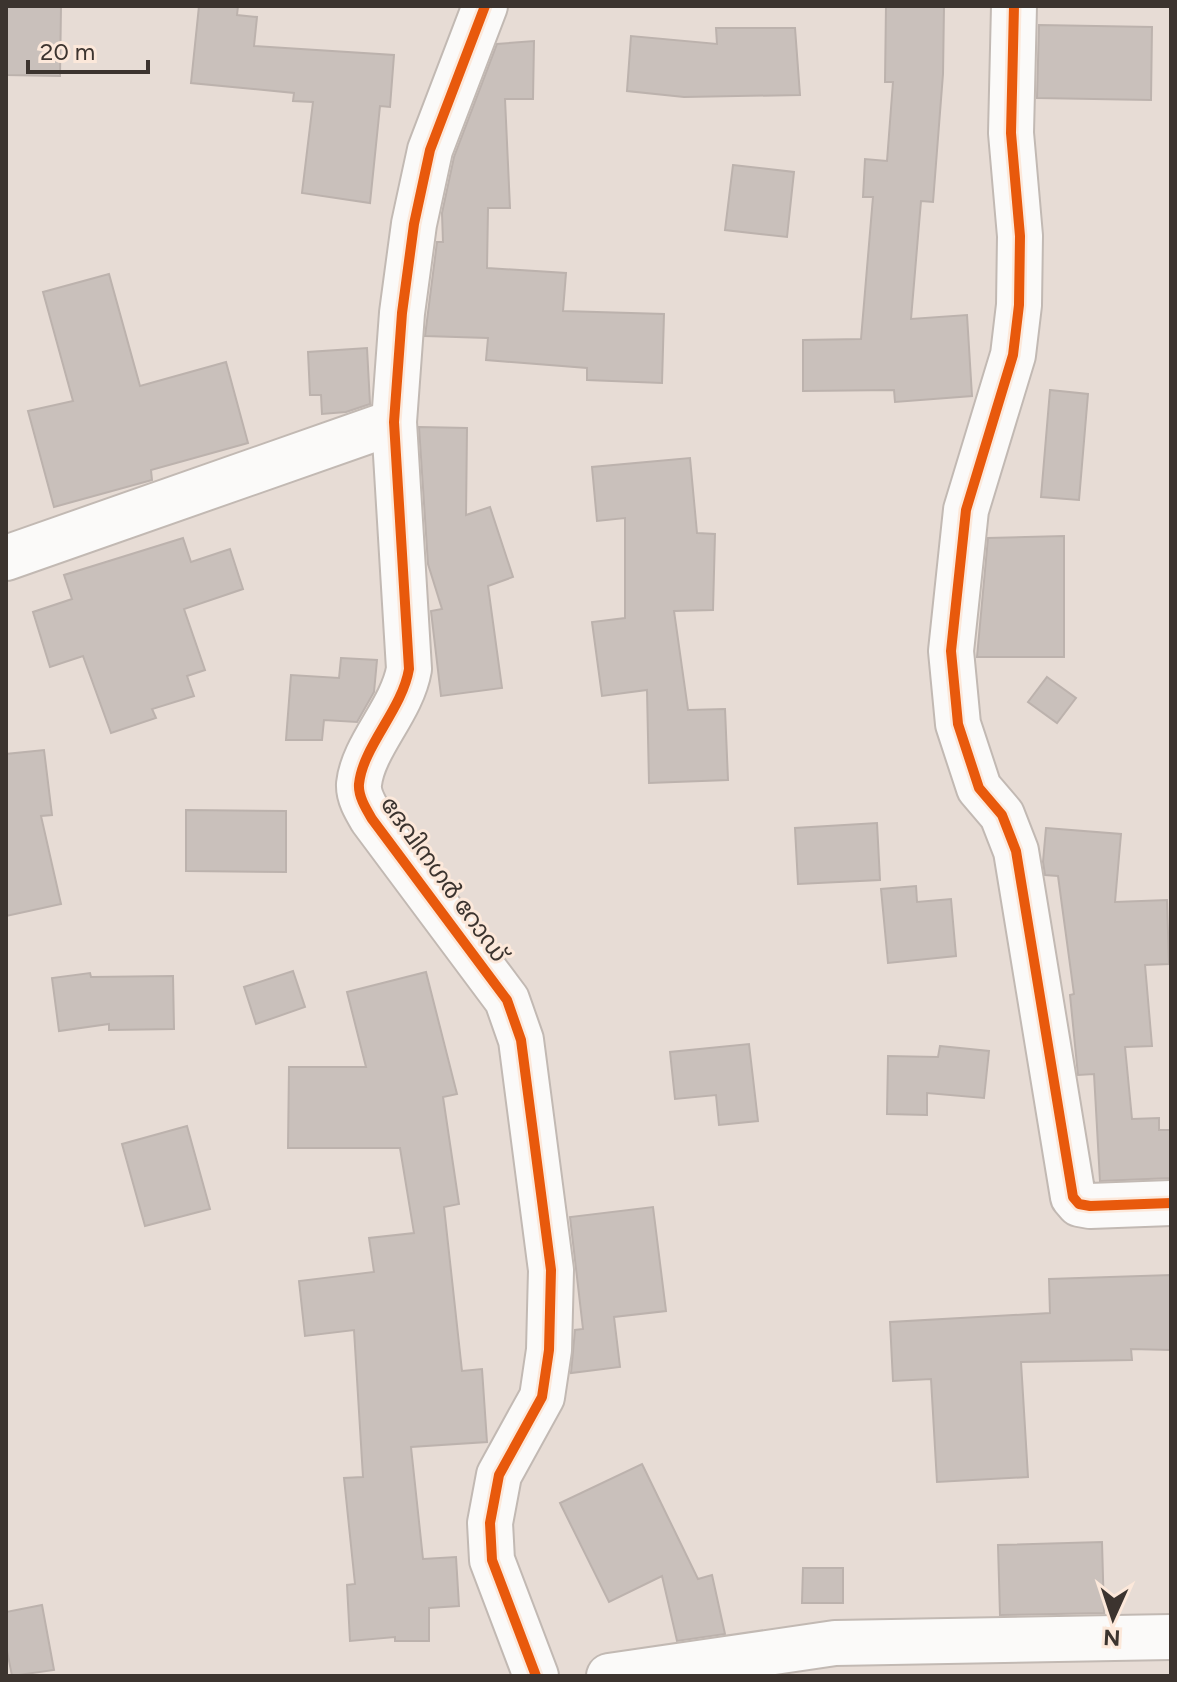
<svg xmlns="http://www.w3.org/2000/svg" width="1177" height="1682" viewBox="0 0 1177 1682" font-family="Figtree,'Noto Sans Malayalam',sans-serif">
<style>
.building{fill:#c9c0bb;stroke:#bcb2ad;stroke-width:2}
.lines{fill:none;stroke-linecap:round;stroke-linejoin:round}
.minor-casing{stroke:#c2b9b3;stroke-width:48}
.minor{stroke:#fbfaf9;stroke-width:44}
.cycleway-casing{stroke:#fce8da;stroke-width:15}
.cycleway{stroke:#e8590c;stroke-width:10}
.labels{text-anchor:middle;stroke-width:6;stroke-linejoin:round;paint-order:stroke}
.street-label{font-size:24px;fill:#3c342f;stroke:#fce8da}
</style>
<rect width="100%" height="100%" fill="#e7dcd5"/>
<g class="building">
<polygon points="6,6 61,6 60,76 6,75"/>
<polygon points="199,6 238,6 237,15 257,17 254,46 394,55 390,107 380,106 370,203 302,193 313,102 293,101 294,93 191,83"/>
<polygon points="886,6 944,6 943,74 933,202 921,201 911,319 967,315 972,396 895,402 894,390 803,391 803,340 861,339 873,197 863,197 865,159 887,161 893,82 885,82"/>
<polygon points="1039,25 1152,27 1151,100 1037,98"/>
<polygon points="716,28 795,28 800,95 684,97 627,91 631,36 717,44"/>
<polygon points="534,41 533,99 505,99 510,208 488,208 487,268 566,273 563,311 664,314 662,383 587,380 587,368 486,360 488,338 425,336 437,242 443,242 442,213 454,157 497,44"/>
<polygon points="733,165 794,172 787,237 725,230"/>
<polygon points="109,274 140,386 226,362 248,443 151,470 152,480 54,507 28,411 73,401 43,292"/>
<polygon points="367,348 370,404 346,412 322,414 321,395 310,395 308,352"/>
<polygon points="1050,390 1088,394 1079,500 1041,497"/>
<polygon points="419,427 467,428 466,515 490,507 513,577 488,586 502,688 441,696 431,611 442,609 428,564"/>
<polygon points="690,458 697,533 715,534 713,610 674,611 688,710 725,709 728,780 649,783 647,690 602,696 592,622 625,618 625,518 597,521 592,467"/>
<polygon points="1064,536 1064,657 977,657 988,538"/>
<polygon points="183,538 191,562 230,549 243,589 184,609 205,670 187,676 194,696 152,709 156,718 111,733 83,656 50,667 33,612 72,599 64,575"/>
<polygon points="341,658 377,660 374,692 357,722 324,720 322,740 286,740 291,675 339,678"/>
<polygon points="1047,677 1076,698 1057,723 1028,702"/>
<polygon points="44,750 52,815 41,816 61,904 6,916 6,754"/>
<polygon points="186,810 286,811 286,872 186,871"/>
<polygon points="877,823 880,880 798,884 795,828"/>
<polygon points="1046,828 1121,834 1115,902 1167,900 1169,964 1145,965 1152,1046 1125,1047 1132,1119 1159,1118 1159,1130 1171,1130 1171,1178 1100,1181 1094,1074 1078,1075 1070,995 1074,994 1058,876 1045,875 1043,862"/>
<polygon points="916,886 917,902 951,899 956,956 888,963 881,889"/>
<polygon points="293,971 305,1007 256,1024 244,987"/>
<polygon points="426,972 457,1094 443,1097 459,1204 444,1207 462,1371 482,1369 487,1442 411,1447 423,1559 456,1557 459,1606 429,1608 429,1641 395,1641 395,1637 350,1641 347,1585 355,1584 344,1478 363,1477 354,1330 305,1336 299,1281 374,1272 369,1238 414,1233 400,1148 288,1148 289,1067 366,1067 347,992"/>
<polygon points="90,973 91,977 173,976 174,1029 109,1030 109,1024 59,1031 52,978"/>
<polygon points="749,1044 758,1121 719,1125 716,1095 675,1099 670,1052"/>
<polygon points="940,1046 989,1051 984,1098 927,1093 927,1115 887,1114 888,1056 938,1057"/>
<polygon points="187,1126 210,1209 145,1226 122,1144"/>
<polygon points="653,1207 666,1311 614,1317 620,1367 571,1373 575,1330 583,1329 570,1217"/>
<polygon points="1171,1275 1171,1350 1131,1349 1132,1360 1021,1362 1028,1477 937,1482 931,1379 893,1381 890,1322 1050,1313 1049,1279"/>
<polygon points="642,1464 698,1579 712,1575 725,1634 677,1641 662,1576 609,1602 560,1503"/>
<polygon points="1102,1542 1104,1613 1000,1615 998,1545"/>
<polygon points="803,1568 843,1568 843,1603 802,1603"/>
<polygon points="42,1605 54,1670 12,1676 6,1646 6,1612"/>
</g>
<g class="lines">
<g class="minor-casing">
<g id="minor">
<path d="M485 6 430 150 414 224 402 313 394 422 409 669C402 710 363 746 359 784 358 796 366 809 372 819L507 1000 521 1040 551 1270 549 1350 542 1397 499 1475 490 1523 492 1560 536 1676"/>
<polyline points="1014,6 1011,133 1020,236 1019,305 1013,355 966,510 951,651 958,724 979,788 1002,815 1016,851 1073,1197 1079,1204 1090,1206 1171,1203"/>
<polyline points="6,558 394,422"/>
<polyline points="609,1676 835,1643 1171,1637"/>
</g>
</g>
<use href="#minor" class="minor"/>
<g class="cycleway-casing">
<g id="cycleway">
<path d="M485 6 430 150 414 224 402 313 394 422 409 669C402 710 363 746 359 784 358 796 366 809 372 819L507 1000 521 1040 551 1270 549 1350 542 1397 499 1475 490 1523 492 1560 536 1676"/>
<polyline points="1014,6 1011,133 1020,236 1019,305 1013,355 966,510 951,651 958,724 979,788 1002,815 1016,851 1073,1197 1079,1204 1090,1206 1171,1203"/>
</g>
</g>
<use href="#cycleway" class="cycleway"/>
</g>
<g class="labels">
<g class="street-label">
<text transform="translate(444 879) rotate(54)" y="8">ദേവിനഗർ റോഡ്</text>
</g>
</g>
<rect width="1177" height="1682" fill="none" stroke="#3c342f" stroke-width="16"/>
<g transform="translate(1113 1618) rotate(183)" stroke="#fce8da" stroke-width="6" paint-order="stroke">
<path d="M0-6L14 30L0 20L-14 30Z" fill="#3c342f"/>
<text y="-12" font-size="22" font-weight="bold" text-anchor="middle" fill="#3c342f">N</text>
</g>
<path d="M28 60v12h120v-12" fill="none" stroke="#3c342f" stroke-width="4"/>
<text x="40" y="60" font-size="24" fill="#3c342f" stroke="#fce8da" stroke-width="6" paint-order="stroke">20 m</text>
</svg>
